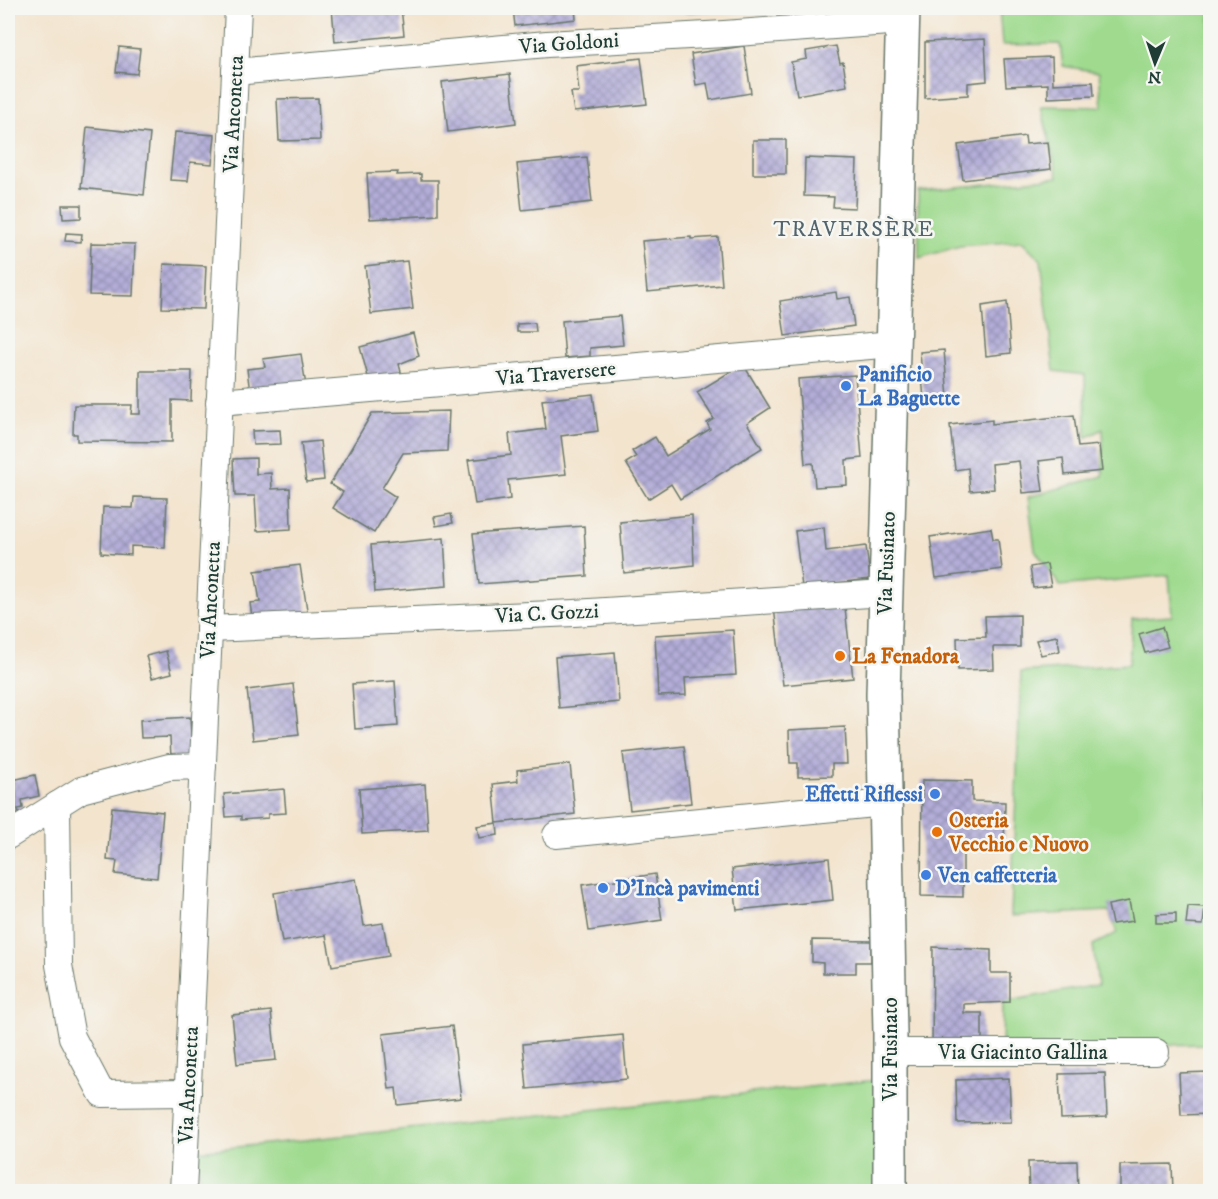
<svg xmlns="http://www.w3.org/2000/svg" width="1218" height="1199" viewBox="0 0 1218 1199" font-family="'IM FELL DW Pica',serif">
<style>
.green{fill:#9fda8e;stroke:#5f8c61;stroke-width:1.5}
.building{fill:url(#building-cross-hatch)}
.lines{fill:none;stroke-linecap:round;stroke-linejoin:round}
.minor-casing{stroke:#69776a;stroke-width:28}
.major-casing{stroke:#69776a;stroke-width:36}
.minor{stroke:#fff;stroke-width:26}
.major{stroke:#fff;stroke-width:33}
.shop-dot{fill:#3f7fe0;stroke:#f6f6f2;stroke-width:2}
.food-dot{fill:#e8710a;stroke:#f6f6f2;stroke-width:2}
.labels{text-anchor:middle;stroke-width:5;stroke-linejoin:round;paint-order:stroke}
.street-label{font-size:21px;fill:#1f3d34;stroke:#f6f6f2}
.shop-label{font-size:21px;font-weight:bold;fill:#366cbe;stroke:#f6f6f2;text-anchor:start}
.food-label{font-size:21px;font-weight:bold;fill:#c56008;stroke:#f6f6f2;text-anchor:start}
.neighbourhood-label{font-size:22px;letter-spacing:1.5px;fill:#53646d;stroke:#f6f6f2}
</style>
<defs>
<pattern id="building-cross-hatch" width="8" height="8" patternUnits="userSpaceOnUse" patternTransform="scale(1.5)"><rect width="8" height="8" fill="#b3add8"/><path d="M0 0l8 8M0 8l8-8" fill="none" stroke="#918eb0"/></pattern>
</defs>
<rect width="100%" height="100%" fill="#f6f6f2"/>
<filter id="ink" filterUnits="userSpaceOnUse"><feTurbulence type="fractalNoise" baseFrequency=".0167" numOctaves="2"/><feDisplacementMap in="SourceGraphic" scale="12" xChannelSelector="R" yChannelSelector="G"/><feConvolveMatrix kernelMatrix="1 2 1 2 8 2 1 2 1" color-interpolation-filters="sRGB"/></filter>
<filter id="wash" filterUnits="userSpaceOnUse"><feTurbulence type="fractalNoise" baseFrequency=".008" numOctaves="4" result="noise"/><feDisplacementMap in="SourceGraphic" scale="24" xChannelSelector="R" yChannelSelector="G"/><feGaussianBlur stdDeviation="1.35" result="paint"/><feColorMatrix in="noise" values="0 0 0 0 0 0 0 0 0 0 0 0 0 0 0 0 0 1.4 0 .05"/><feComposite in="paint" operator="in"/></filter>
<g filter="url(#wash)">
<rect width="100%" height="100%" fill="#f3e4ce"/>
<g class="green">
<polygon points="999,8 1210,8 1210,1044 1002,1048 1003,1002 1098,985 1093,945 1117,933 1109,911 1011,916 1021,672 1129,664 1132,619 1172,616 1169,575 1060,586 1035,550 1028,497 1103,476 1103,429 1086,438 1085,375 1054,371 1041,260 1022,241 960,246 919,258 918,191 1058,177 1041,106 1102,107 1099,72 1063,66 1060,44 1002,45"/>
<polygon points="886,1079 885,1191 200,1191 198,1151"/>
</g>
<g id="blocks">
<g class="building">
<polygon points="332,8 401,8 404,35 335,42"/>
<polygon points="513,8 575,8 576,19 515,26"/>
<polygon points="684,8 728,8 728,9 685,13"/>
<polygon points="847,8 871,8 870,15 847,14"/>
<polygon points="985,39 987,81 968,83 968,95 925,98 925,42"/>
<polygon points="744,46 751,93 710,100 707,83 696,85 691,54"/>
<polygon points="836,46 840,63 843,62 847,86 797,95 791,62 807,59 806,51"/>
<polygon points="119,47 140,49 137,74 116,72"/>
<polygon points="1052,57 1053,84 1093,82 1094,96 1048,98 1048,84 1006,86 1004,59"/>
<polygon points="641,58 647,104 574,112 571,92 579,92 576,66"/>
<polygon points="510,74 516,123 448,132 442,82"/>
<polygon points="318,98 320,140 279,141 277,99"/>
<polygon points="87,127 150,134 144,195 81,188"/>
<polygon points="175,132 215,135 212,164 190,162 188,181 170,180"/>
<polygon points="1025,136 1026,144 1048,142 1051,169 963,180 958,145"/>
<rect x="753" y="140" width="33" height="34"/>
<polygon points="587,157 592,202 522,210 517,164"/>
<polygon points="805,158 857,160 855,208 833,207 834,197 804,196"/>
<polygon points="398,172 397,175 421,174 421,180 438,180 438,215 370,219 367,173"/>
<polygon points="62,205 81,205 81,218 63,219"/>
<polygon points="66,233 82,234 81,242 65,241"/>
<polygon points="691,237 691,239 718,237 722,285 647,292 642,241"/>
<polygon points="91,243 135,244 133,296 89,295"/>
<polygon points="407,261 413,309 371,314 365,266"/>
<polygon points="164,264 206,266 204,309 162,308"/>
<polygon points="836,292 837,299 850,297 854,326 785,336 780,301"/>
<polygon points="1007,302 1011,353 986,356 982,306"/>
<polygon points="620,316 623,345 590,348 590,356 565,358 562,321"/>
<polygon points="535,323 536,332 517,332 517,324"/>
<polygon points="413,333 419,356 399,364 402,376 370,384 360,347"/>
<polygon points="944,350 948,398 924,400 920,352"/>
<polygon points="301,354 306,386 250,393 247,369 265,367 263,359"/>
<polygon points="743,364 770,408 747,423 762,448 680,499 671,484 648,499 626,463 636,457 632,451 655,437 666,456 710,429 707,423 714,419 697,392"/>
<polygon points="140,371 192,371 191,401 172,400 172,442 77,441 77,434 73,434 74,405 132,405 131,414 140,414"/>
<polygon points="855,375 862,458 846,460 847,485 815,487 813,463 805,464 798,379"/>
<polygon points="593,394 598,431 561,436 566,474 508,480 510,499 475,504 468,460 511,455 509,434 546,429 542,400"/>
<polygon points="449,411 447,451 403,453 382,488 396,497 374,533 333,508 343,492 330,484 372,413"/>
<polygon points="1074,415 1078,447 1099,445 1102,471 1065,475 1063,458 1039,461 1043,491 1023,493 1019,461 992,464 994,489 970,491 968,468 955,470 950,425 992,420 992,424"/>
<polygon points="280,430 281,444 253,445 252,431"/>
<polygon points="320,441 324,480 306,482 301,443"/>
<polygon points="256,458 256,474 271,473 272,489 290,488 291,529 257,531 255,496 235,496 233,459"/>
<polygon points="134,497 167,498 165,548 131,546 131,555 101,553 103,507 133,508"/>
<polygon points="451,514 453,523 436,526 434,517"/>
<polygon points="692,515 694,565 624,573 620,522"/>
<polygon points="584,526 587,576 479,584 473,534"/>
<polygon points="824,527 826,551 866,546 870,579 802,587 795,531"/>
<polygon points="991,528 993,539 998,539 1002,569 936,578 930,537"/>
<polygon points="444,538 447,586 375,592 371,545"/>
<polygon points="1047,564 1051,586 1033,588 1030,567"/>
<polygon points="300,565 308,616 253,624 250,603 260,602 255,571"/>
<polygon points="844,599 853,678 783,685 774,607"/>
<polygon points="1020,615 1020,647 993,647 994,669 958,670 957,638 986,637 985,616"/>
<polygon points="1162,627 1168,647 1145,653 1139,634"/>
<polygon points="733,630 736,675 685,678 686,695 658,696 655,635"/>
<polygon points="1057,636 1060,651 1041,655 1036,640"/>
<polygon points="166,651 172,673 152,678 146,656"/>
<polygon points="615,652 619,702 559,708 555,657"/>
<polygon points="395,681 398,726 355,729 352,684"/>
<polygon points="293,684 299,735 253,740 247,690"/>
<polygon points="190,717 192,757 171,758 170,737 141,738 140,720"/>
<polygon points="845,727 847,764 832,764 832,776 798,777 798,763 790,763 789,730"/>
<polygon points="684,746 691,803 630,810 623,753"/>
<polygon points="570,764 575,814 497,823 498,835 479,838 477,826 497,823 493,784 518,781 517,770"/>
<polygon points="35,775 39,796 22,800 23,808 18,809 20,819 8,821 8,781"/>
<polygon points="922,780 972,781 972,801 1005,802 1004,850 963,850 963,897 921,896"/>
<polygon points="425,784 428,830 362,834 359,789"/>
<polygon points="284,789 286,813 268,814 268,818 241,820 241,816 226,817 224,794"/>
<polygon points="112,807 163,812 157,878 115,874 117,861 107,860"/>
<polygon points="829,858 833,900 737,910 732,869"/>
<polygon points="655,874 662,920 589,931 582,885"/>
<polygon points="356,879 364,926 383,923 389,956 332,966 326,935 282,942 274,893"/>
<polygon points="1129,901 1133,921 1112,924 1108,905"/>
<polygon points="1188,906 1205,907 1203,925 1186,924"/>
<polygon points="1176,913 1176,923 1156,923 1156,914"/>
<polygon points="812,940 871,941 871,962 856,962 856,973 823,973 823,963 812,962"/>
<polygon points="933,947 991,950 991,973 1010,973 1010,1002 964,1004 964,1013 982,1013 982,1048 932,1048"/>
<polygon points="271,1011 276,1060 237,1064 232,1015"/>
<polygon points="452,1026 461,1098 398,1105 396,1088 389,1089 383,1034"/>
<polygon points="623,1035 627,1079 527,1089 523,1044"/>
<polygon points="1210,1072 1210,1114 1181,1115 1179,1073"/>
<polygon points="1105,1073 1107,1117 1061,1119 1059,1074"/>
<polygon points="1009,1078 1011,1122 957,1123 956,1080"/>
<polygon points="1077,1161 1078,1192 1029,1192 1028,1162"/>
<polygon points="1172,1164 1173,1192 1120,1192 1120,1165"/>
</g>
</g>
</g>
<g filter="url(#ink)">
<use href="#blocks" fill-opacity="0" stroke="#69776a" stroke-width="1.5"/>
<g class="lines">
<g class="minor-casing">
<g id="minor">
<polyline points="235,72 547,44 724,34 903,21"/>
<polyline points="219,402 893,344"/>
<polyline points="209,629 574,613 885,593"/>
<polyline points="57,805 59,965 72,1037 102,1094 188,1093"/>
<polyline points="556,835 885,803"/>
<polyline points="8,836 81,790 169,767 203,766"/>
<polyline points="890,1052 1156,1052"/>
<polyline points="183,1192 238,8"/>
</g>
</g>
<g class="major-casing">
<polyline id="major" points="890,1192 890,1034 883,694 903,8"/>
</g>
<use href="#minor" class="minor"/>
<use href="#major" class="major"/>
</g>
</g>
<g class="shop-dot">
<circle cx="846" cy="386" r="6"/>
<circle cx="935" cy="794" r="6"/>
<circle cx="926" cy="875" r="6"/>
<circle cx="603" cy="888" r="6"/>
</g>
<g class="food-dot">
<circle cx="840" cy="656" r="6"/>
<circle cx="937" cy="832" r="6"/>
</g>
<g class="labels">
<g class="street-label">
<text transform="translate(569 43) rotate(-4)" y="7">Via Goldoni</text>
<text transform="translate(233 114) rotate(-87)" y="7">Via Anconetta</text>
<text transform="translate(556 373) rotate(-5)" y="7">Via Traversere</text>
<text transform="translate(886 563) rotate(-88)" y="7">Via Fusinato</text>
<text transform="translate(210 600) rotate(-87)" y="7">Via Anconetta</text>
<text transform="translate(547 613) rotate(-3)" y="7">Via C. Gozzi</text>
<text transform="translate(890 1049) rotate(-90)" y="7">Via Fusinato</text>
<text x="1023" y="1059">Via Giacinto Gallina</text>
<text transform="translate(188 1085) rotate(-87)" y="7">Via Anconetta</text>
</g>
<g class="shop-label">
<text x="858" y="381">Panificio<tspan x="858" dy="24">La Baguette</tspan></text>
<text x="923" y="801" text-anchor="end">Effetti Riflessi</text>
<text x="938" y="882">Ven caffetteria</text>
<text x="615" y="895">D'Incà pavimenti</text>
</g>
<g class="food-label">
<text x="852" y="663">La Fenadora</text>
<text x="949" y="827">Osteria<tspan x="949" dy="24">Vecchio e Nuovo</tspan></text>
</g>
<g class="neighbourhood-label">
<text x="854" y="236">TRAVERSÈRE</text>
</g>
</g>
<rect width="1218" height="1199" fill="none" stroke="#f6f6f2" stroke-width="30"/>
<g transform="translate(1155 63) rotate(182)" stroke="#f6f6f2" stroke-width="4.5" paint-order="stroke">
<path d="M0-4.5L10 22L0 15L-10 22Z" fill="#1f3d34"/>
<text y="-9" font-size="16" font-weight="bold" text-anchor="middle" fill="#1f3d34">N</text>
</g>
</svg>
